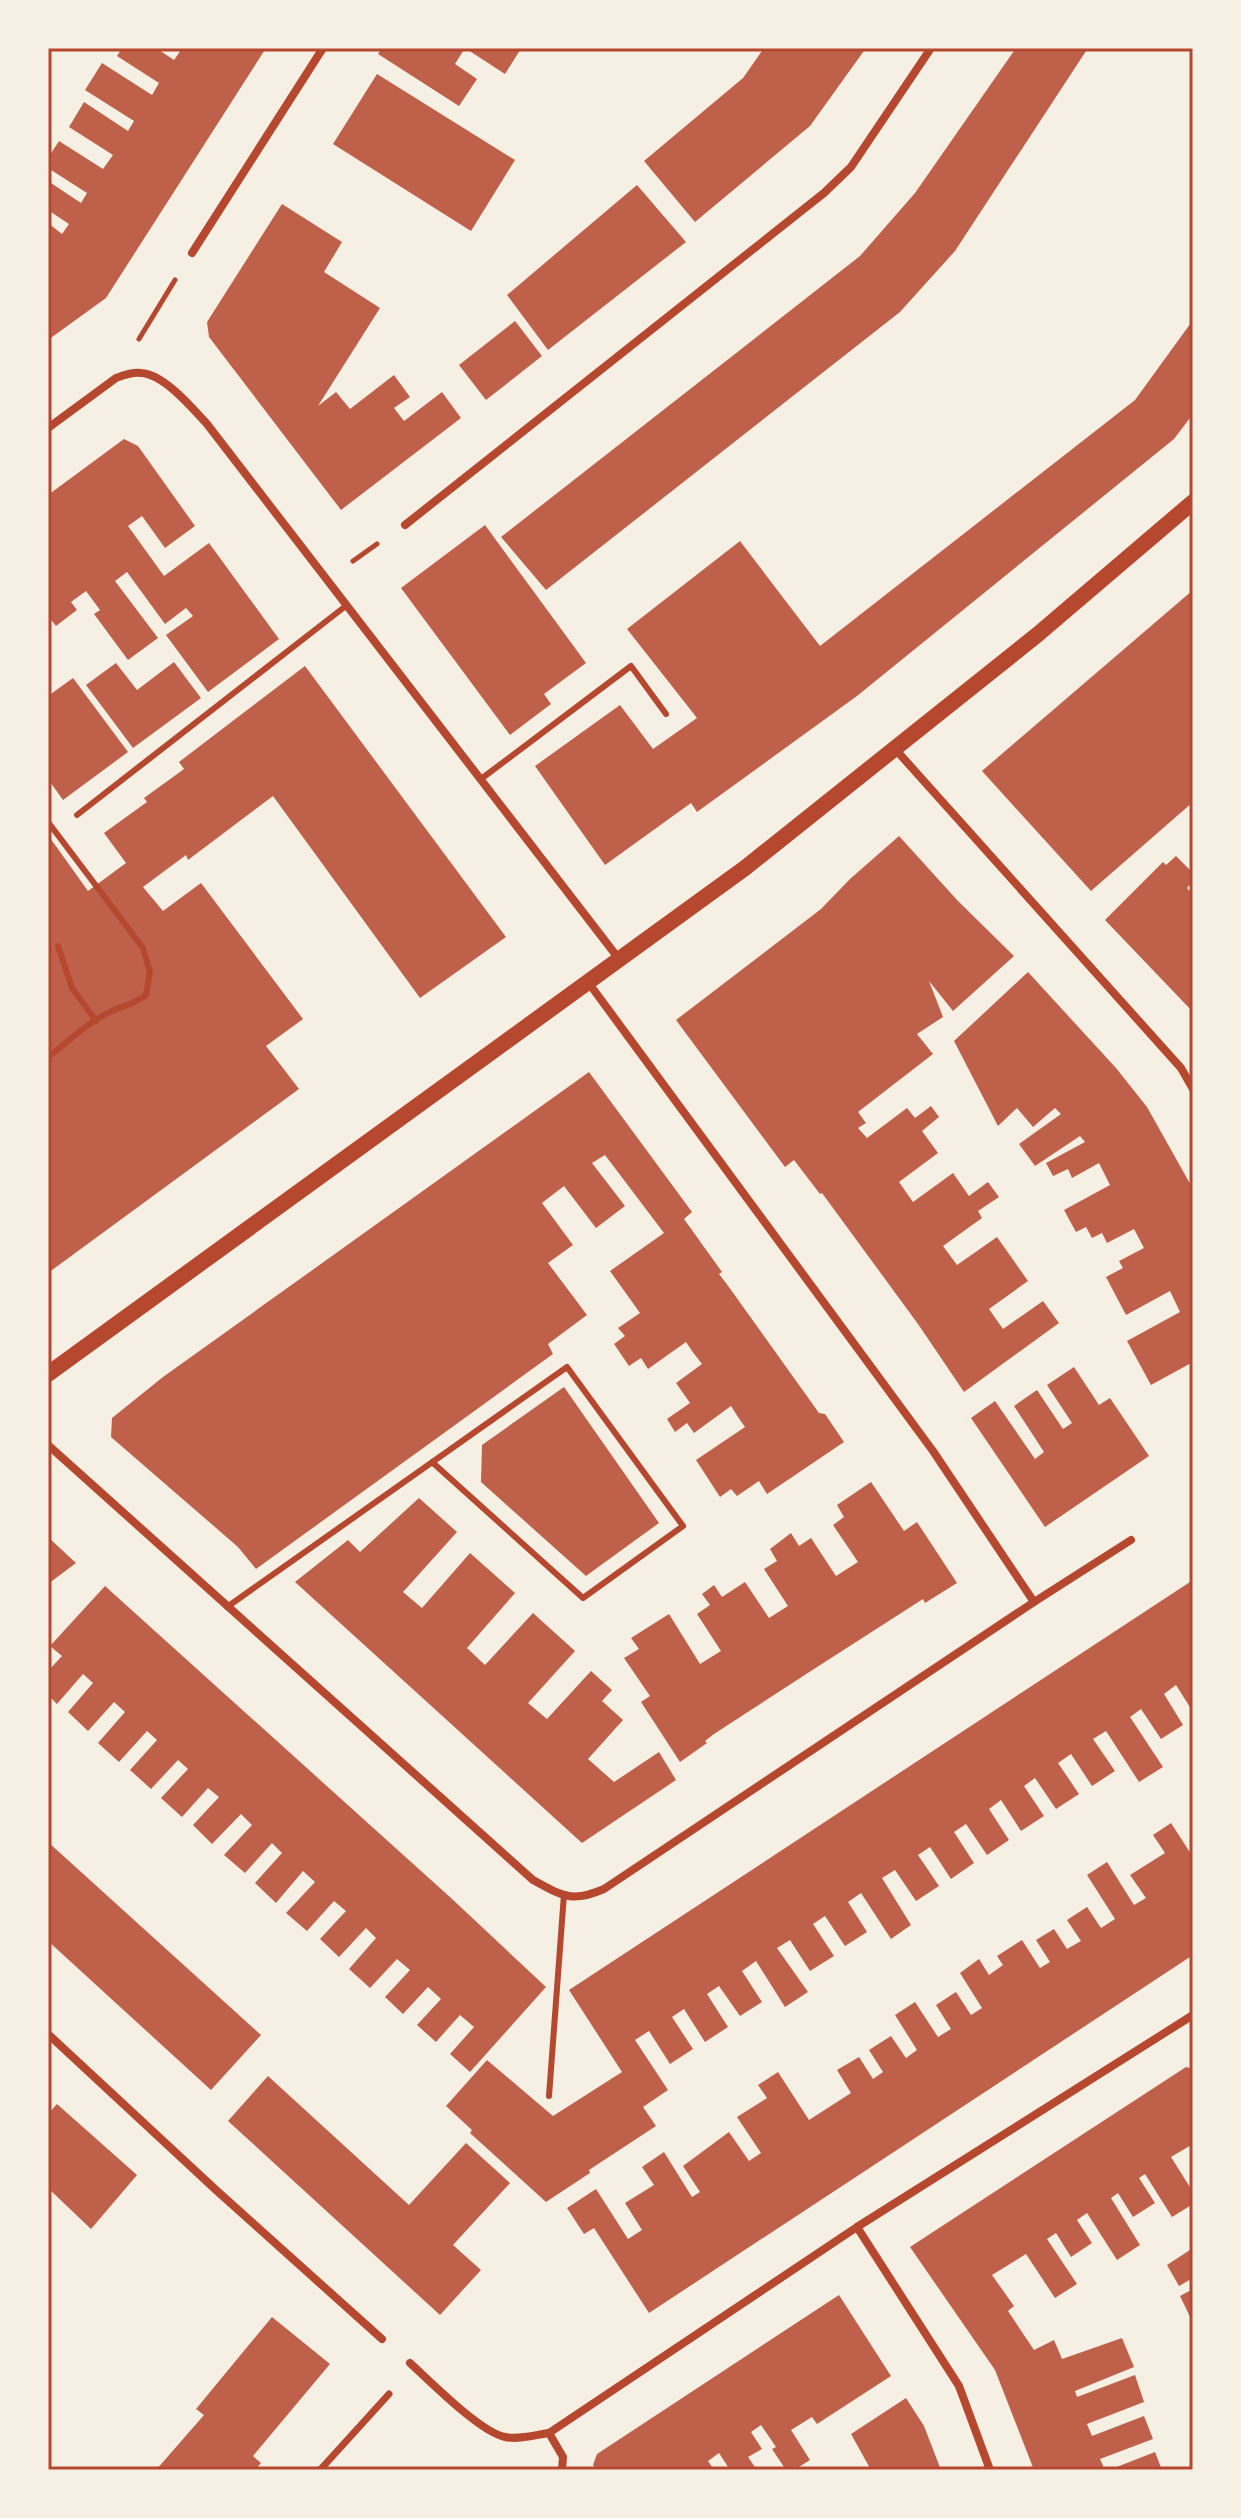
<svg xmlns="http://www.w3.org/2000/svg" width="1241" height="2518" viewBox="0 0 1241 2518" font-family="'Noto Sans',sans-serif">
<style>
.building{fill:#bf614a}
.lines{fill:none;stroke-linecap:round;stroke-linejoin:round}
.path{stroke:#b5482f;stroke-width:5}
.service{stroke:#b5482f;stroke-width:6}
.pedestrian{stroke:#b5482f;stroke-width:7}
.minor{stroke:#b5482f;stroke-width:8}
.secondary{stroke:#b5482f;stroke-width:16}
.neatline{fill:none;stroke:#b5482f;stroke-width:3}
</style>
<rect width="100%" height="100%" fill="#f6efe4"/>
<g class="building">
<polygon points="122,48 156,48 174,60 181,50 178,48 266,48 106,298 48,340 48,223 62,234 69,224 48,210 48,181 81,203 87,193 48,168 48,158 59,141 103,169 113,155 69,127 84,102 128,131 134,121 85,90 102,63 152,95 159,83 117,56"/>
<polygon points="382,48 517,48 520,50 505,74 465,48 455,64 477,79 459,106 378,54"/>
<polygon points="764,48 866,48 810,126 695,222 644,161 743,78"/>
<polygon points="1016,48 1088,48 955,251 900,312 546,590 501,537 860,256 915,193"/>
<polygon points="377,74 515,160 471,231 333,144"/>
<polygon points="637,185 686,242 548,350 507,295"/>
<polygon points="282,204 342,242 324,272 380,308 318,406 336,392 350,409 394,375 410,397 394,408 404,421 442,392 461,418 341,510 209,337 207,322"/>
<polygon points="1193,320 1193,414 1174,439 857,696 697,812 691,803 605,865 535,766 620,705 653,749 697,718 627,629 740,541 820,646 1135,400"/>
<polygon points="515,321 542,356 486,400 459,365"/>
<polygon points="124,439 138,446 195,526 165,548 142,516 128,526 164,576 209,543 279,639 208,692 166,635 193,616 186,608 165,624 127,572 115,581 158,638 128,660 94,614 100,610 86,591 71,602 77,610 56,626 48,616 48,495"/>
<polygon points="485,525 586,663 544,694 551,704 510,735 401,588"/>
<polygon points="1193,590 1193,802 1091,891 982,771"/>
<polygon points="174,662 201,698 133,748 86,685 116,663 137,690"/>
<polygon points="305,666 506,937 420,998 273,796 188,860 186,855 143,887 163,911 201,883 303,1019 266,1046 299,1089 48,1273 48,835 88,891 126,863 104,833 147,802 144,798 184,769 179,762"/>
<polygon points="73,678 128,752 63,800 48,779 48,696"/>
<polygon points="899,836 958,901 1014,956 953,1011 929,981 943,1017 917,1034 933,1054 858,1112 866,1123 858,1128 867,1138 907,1108 915,1118 931,1106 939,1117 922,1131 938,1153 899,1182 913,1202 953,1173 969,1196 988,1182 999,1197 978,1211 982,1218 943,1246 957,1265 997,1237 1028,1281 989,1309 1003,1329 1043,1301 1059,1323 964,1392 918,1324 822,1193 820,1194 794,1160 785,1167 676,1020 821,909 850,879"/>
<polygon points="1176,856 1193,873 1193,881 1187,888 1193,895 1193,1012 1105,920 1163,862 1166,865"/>
<polygon points="1028,972 1116,1068 1147,1107 1193,1189 1193,1362 1151,1385 1127,1341 1180,1312 1170,1291 1126,1315 1106,1277 1123,1268 1119,1261 1144,1248 1134,1229 1107,1243 1102,1233 1092,1238 1086,1227 1076,1232 1064,1210 1110,1185 1099,1163 1072,1178 1068,1169 1053,1176 1046,1163 1085,1142 1080,1136 1035,1166 1019,1144 1061,1114 1055,1108 1033,1127 1017,1108 998,1126 954,1041"/>
<polygon points="589,1072 692,1212 684,1219 722,1272 719,1274 726,1283 819,1413 825,1414 844,1442 767,1494 759,1481 737,1496 731,1489 720,1497 696,1460 745,1427 738,1417 731,1406 694,1433 687,1423 675,1432 667,1419 690,1403 676,1383 702,1364 692,1351 686,1342 648,1369 641,1358 629,1366 614,1344 625,1336 618,1328 640,1313 610,1271 664,1233 605,1155 592,1163 625,1206 596,1228 564,1186 542,1203 573,1245 548,1263 587,1315 548,1344 553,1354 256,1569 238,1547 111,1437 112,1418 163,1377"/>
<polygon points="1074,1367 1099,1405 1110,1398 1149,1456 1045,1527 971,1418 995,1401 1035,1459 1044,1452 1014,1406 1037,1390 1063,1429 1072,1423 1047,1385"/>
<polygon points="564,1387 659,1523 586,1576 481,1482 482,1445"/>
<polygon points="871,1482 904,1531 917,1522 957,1583 925,1603 923,1599 814,1669 714,1734 705,1741 707,1743 680,1762 641,1702 650,1696 624,1658 639,1649 631,1638 669,1614 700,1664 721,1651 697,1614 710,1605 702,1594 714,1585 722,1597 745,1582 769,1618 788,1606 764,1569 777,1561 770,1549 791,1533 799,1546 811,1538 836,1576 858,1562 833,1525 844,1517 837,1505"/>
<polygon points="419,1498 457,1532 403,1592 422,1608 470,1553 515,1593 467,1648 485,1665 533,1613 575,1651 528,1703 547,1719 591,1671 612,1690 602,1701 623,1720 588,1759 614,1782 659,1752 676,1780 582,1843 295,1582 348,1540 360,1552"/>
<polygon points="48,1537 76,1563 48,1584"/>
<polygon points="1193,1580 1193,1712 1176,1685 1164,1694 1183,1725 1161,1739 1141,1709 1130,1717 1163,1767 1139,1782 1106,1731 1093,1739 1115,1771 1092,1786 1071,1754 1058,1763 1079,1794 1056,1809 1035,1778 1024,1786 1044,1816 1021,1831 1001,1800 989,1809 1009,1840 987,1855 966,1824 954,1832 974,1863 951,1879 930,1847 918,1855 939,1886 916,1901 895,1870 882,1878 911,1925 891,1939 861,1893 848,1902 867,1932 845,1946 825,1916 813,1924 834,1956 810,1971 790,1940 777,1948 808,1992 785,2007 756,1961 742,1971 762,2002 740,2016 719,1986 707,1994 728,2027 705,2042 684,2009 672,2017 693,2049 670,2064 649,2031 635,2040 668,2090 643,2107 656,2126 589,2170 590,2173 546,2202 470,2133 472,2130 446,2106 487,2060 553,2116 622,2072 569,1990"/>
<polygon points="105,1586 451,1898 546,1987 470,2072 450,2054 474,2027 460,2015 436,2042 417,2025 441,1999 428,1987 403,2014 385,1997 410,1970 397,1959 370,1988 349,1969 376,1938 366,1928 339,1957 320,1939 346,1911 334,1901 307,1931 286,1913 315,1882 303,1871 276,1903 255,1883 282,1853 272,1843 245,1873 224,1855 252,1825 241,1814 212,1844 193,1825 219,1797 208,1788 182,1817 161,1798 188,1769 178,1760 151,1789 130,1770 157,1740 147,1731 119,1762 98,1743 125,1712 114,1702 88,1731 68,1712 93,1683 83,1674 57,1704 48,1695 48,1671 62,1656 50,1646"/>
<polygon points="1171,1823 1193,1857 1193,1955 649,2313 594,2228 584,2234 567,2208 596,2189 628,2239 642,2230 625,2203 654,2185 642,2167 664,2152 692,2197 700,2192 683,2166 729,2132 749,2161 761,2153 737,2117 767,2098 758,2085 778,2072 809,2120 851,2093 837,2070 859,2057 873,2079 883,2072 869,2050 891,2036 906,2058 917,2050 895,2015 915,2002 938,2037 951,2029 936,2005 956,1992 971,2015 982,2008 960,1973 979,1959 989,1975 1003,1965 997,1956 1022,1940 1040,1968 1050,1962 1036,1940 1054,1929 1067,1949 1081,1941 1067,1920 1087,1907 1101,1928 1115,1919 1087,1875 1107,1862 1134,1905 1146,1898 1130,1875 1165,1853 1153,1835"/>
<polygon points="48,1842 261,2035 211,2090 48,1941"/>
<polygon points="1186,2067 1193,2069 1193,2144 1171,2157 1193,2192 1193,2204 1172,2217 1145,2174 1139,2178 1155,2203 1133,2217 1118,2193 1111,2198 1140,2245 1117,2260 1087,2213 1077,2220 1092,2243 1071,2257 1056,2233 1047,2239 1077,2284 1055,2298 1026,2254 992,2275 1014,2306 1008,2311 1034,2350 1054,2340 1062,2359 1122,2338 1134,2367 1075,2391 1077,2397 1135,2375 1144,2402 1087,2424 1092,2436 1144,2416 1153,2439 1100,2459 1105,2470 1034,2470 995,2370 910,2247"/>
<polygon points="268,2076 409,2205 466,2143 510,2183 453,2245 481,2270 440,2315 228,2121"/>
<polygon points="57,2104 137,2175 91,2229 48,2188 48,2114"/>
<polygon points="1193,2248 1193,2278 1179,2286 1167,2265"/>
<polygon points="1193,2289 1193,2323 1180,2296"/>
<polygon points="839,2295 891,2376 817,2424 812,2417 791,2430 810,2460 794,2470 786,2470 772,2449 776,2447 761,2425 751,2432 762,2449 748,2457 757,2470 730,2470 719,2453 708,2461 714,2470 597,2470 593,2465 597,2454"/>
<polygon points="272,2317 330,2364 253,2456 261,2463 255,2470 156,2470 204,2415 196,2409"/>
<polygon points="906,2398 924,2426 941,2470 871,2470 851,2434"/>
<polygon points="1155,2452 1162,2470 1109,2470"/>
</g>
<g class="lines">
<g class="path">
<polyline points="139,339 175,280"/>
<polyline points="353,561 377,544"/>
</g>
<g class="service">
<polyline points="481,779 631,666 666,714"/>
<polyline points="77,815 347,605"/>
<path d="M48 822 143 948 150 972 146 995C131 1006 127 1004 112 1011 89 1021 68 1042 48 1057"/>
<polyline points="58,946 72,988 96,1021"/>
<path d="M227 1607C341 1527 454 1447 567 1367L683 1526 583 1598 432 1462"/>
<polyline points="549,2096 564,1894"/>
</g>
<polyline class="pedestrian" points="320,2470 389,2394"/>
<g class="minor">
<polyline points="192,253 323,48"/>
<path d="M48 428 116 378C124 375 133 372 141 373 164 374 192 408 207 424L619 959"/>
<polyline points="405,525 824,193 851,167 931,48"/>
<polyline points="896,750 1181,1068 1193,1089"/>
<polyline points="588,982 933,1451 1034,1602"/>
<path d="M48 1445 533 1880C562 1896 572 1903 604 1889L1034 1602 1131 1540"/>
<polyline points="48,2034 216,2190 382,2339"/>
<polyline points="857,2227 959,2386 990,2470"/>
<path d="M410 2363C431 2382 480 2432 505 2437 519 2440 535 2435 549 2433L857 2227 1193 2015"/>
<polyline points="549,2433 563,2457 562,2470"/>
</g>
<polyline class="secondary" points="48,1374 745,868 1037,635 1193,502"/>
</g>
<rect width="1241" height="2518" fill="none" stroke="#f6efe4" stroke-width="100"/>
<rect x="50" y="50" width="1141" height="2418" class="neatline"/>
</svg>
